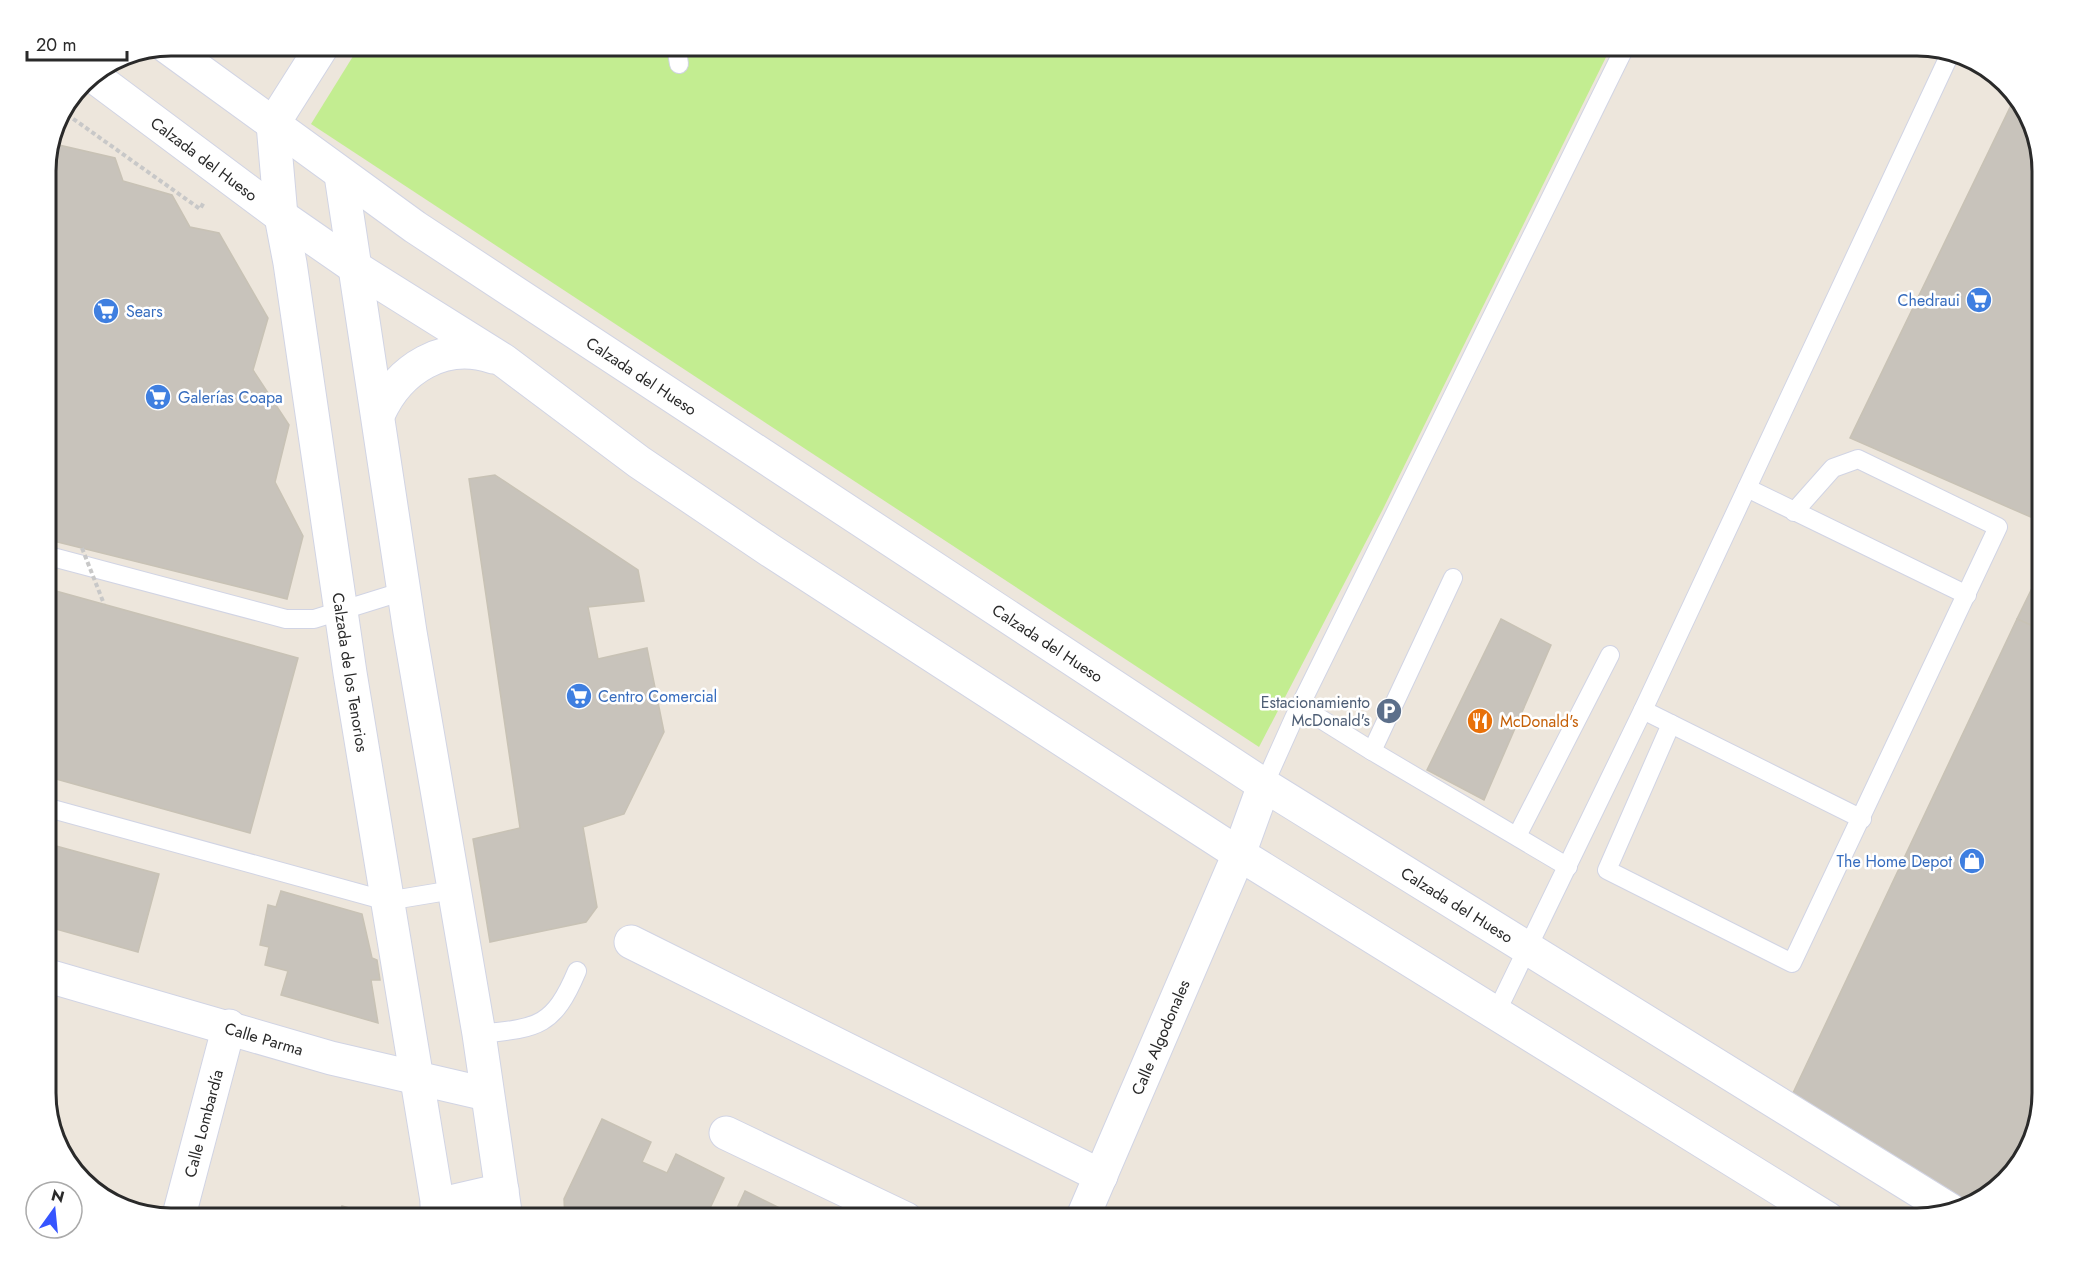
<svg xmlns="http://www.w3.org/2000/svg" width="2087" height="1264" viewBox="0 0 2087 1264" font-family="Jost,sans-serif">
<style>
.pitch{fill:#c3ed91}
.building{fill:#c8c3bb;stroke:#c8c2b5;stroke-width:1.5}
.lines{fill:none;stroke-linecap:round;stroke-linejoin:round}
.service-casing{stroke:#d1d4e4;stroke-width:20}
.minor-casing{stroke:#d1d4e4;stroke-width:35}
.tertiary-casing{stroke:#d1d4e4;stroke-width:35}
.secondary-casing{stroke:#d1d4e4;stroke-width:35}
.path{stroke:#c8c8c8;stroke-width:4;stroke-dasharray:4.5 3;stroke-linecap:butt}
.service{stroke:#fff;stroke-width:18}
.minor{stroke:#fff;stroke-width:33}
.tertiary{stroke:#fff;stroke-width:33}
.secondary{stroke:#fff;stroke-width:33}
.path-bridge{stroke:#c8c8c8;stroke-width:4;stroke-dasharray:4.5 3;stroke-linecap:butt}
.labels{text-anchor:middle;stroke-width:5;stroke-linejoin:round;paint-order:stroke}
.street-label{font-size:16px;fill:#2a2a2a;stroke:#fff}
.shop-label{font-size:16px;fill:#366cbe;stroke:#fff;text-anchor:start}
.service-label{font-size:16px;fill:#4e5e75;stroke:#fff;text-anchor:end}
.food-label{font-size:16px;fill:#c56008;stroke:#fff;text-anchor:start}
.rim{fill:none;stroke:#2a2a2a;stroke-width:3}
</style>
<rect width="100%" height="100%" fill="#ede6dc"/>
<polygon class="pitch" points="360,45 1612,45 1383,509 1259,747 311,124"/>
<g class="building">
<polygon points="2015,97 2025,108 2042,163 2042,522 1850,438"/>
<polygon points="59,145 115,158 123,181 172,195 190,227 219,233 268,318 253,370 289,425 275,482 303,536 287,599 45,539 45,163 49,151"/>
<polygon points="495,475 638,570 644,601 588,607 598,659 647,648 664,732 624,814 583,827 597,907 586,922 490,942 473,839 520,828 469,479"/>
<polygon points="2042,568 2042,630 2017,619"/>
<polygon points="45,588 298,658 250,833 45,776"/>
<polygon points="1501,619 1551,645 1484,800 1427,770"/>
<polygon points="2017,619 2042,630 2042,1094 2025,1156 1979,1202 1972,1204 1793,1093"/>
<polygon points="45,843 159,874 138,952 45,926"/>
<polygon points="281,891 362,914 372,958 377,960 380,980 371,980 378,1023 281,995 288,971 265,965 269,947 260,945 268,905 276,907"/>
<polygon points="602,1119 651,1142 642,1162 667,1173 676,1154 724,1178 705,1219 565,1219 564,1199"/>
<polygon points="745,1191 790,1213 787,1219 732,1219"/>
<polygon points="342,1206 388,1219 338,1219"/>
</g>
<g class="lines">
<g class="service-casing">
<g id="service">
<polyline points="676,45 679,64"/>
<polyline points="1747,488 1967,595"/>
<polyline points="45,555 286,619 314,619 404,591"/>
<polyline points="1453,578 1372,751 1568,867"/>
<polyline points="1300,706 1372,751"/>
<polyline points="1643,710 1862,819"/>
<polyline points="1671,724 1607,870 1792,963 1998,527 1858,459 1833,468 1794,512"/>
<polyline points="1264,785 1294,718 1626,45"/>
<polyline points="45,807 387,901 453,890"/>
<polyline points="1517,836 1610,655"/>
<polyline points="1495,1015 1643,710 1950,54"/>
<path d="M479 1034C537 1028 553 1028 577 971"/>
</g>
</g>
<g class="minor-casing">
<g id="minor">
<polyline points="273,124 323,45"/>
<polyline points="631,942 1101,1176"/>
<path id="s1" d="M45 975 331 1058 486 1094"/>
<polyline points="726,1133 906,1219"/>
<path id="s2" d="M178 1219 229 1026"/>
<path id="s3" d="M1082 1219 1239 854 1264 785"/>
</g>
</g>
<g class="tertiary-casing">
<g id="tertiary">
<path id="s4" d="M273 124 281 216 290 263 350 673 440 1219"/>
<polyline points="341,175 410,632 479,1034 506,1219"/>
<polyline points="437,1205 502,1190"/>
</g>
</g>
<g class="secondary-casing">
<g id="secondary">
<path id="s5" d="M166 46 415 227 1264 785 1950 1210"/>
<path id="s6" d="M92 75 281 216 356 268 503 360 639 462 771 551 1239 854 1828 1219"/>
<path d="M379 413C399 369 444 340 493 357"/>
</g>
</g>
<polyline class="path" points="60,113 65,113 200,209 204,202"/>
<use href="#service" class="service"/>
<use href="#minor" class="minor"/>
<use href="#tertiary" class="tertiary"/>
<use href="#secondary" class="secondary"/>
<polyline class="path-bridge" points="82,548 104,604"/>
</g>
<defs>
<g id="supermarket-disc" transform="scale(1.35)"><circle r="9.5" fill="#3f7fe0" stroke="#fff"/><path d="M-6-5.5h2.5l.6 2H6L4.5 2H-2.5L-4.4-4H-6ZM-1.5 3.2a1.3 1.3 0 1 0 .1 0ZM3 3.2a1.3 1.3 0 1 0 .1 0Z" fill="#fff"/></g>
<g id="parking-disc" transform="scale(1.35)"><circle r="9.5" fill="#5c6f8a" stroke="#fff"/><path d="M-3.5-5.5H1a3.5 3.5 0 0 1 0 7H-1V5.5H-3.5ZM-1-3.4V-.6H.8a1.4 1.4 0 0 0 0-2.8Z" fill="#fff"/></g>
<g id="restaurant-disc" transform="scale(1.35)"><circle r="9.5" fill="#e8710a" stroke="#fff"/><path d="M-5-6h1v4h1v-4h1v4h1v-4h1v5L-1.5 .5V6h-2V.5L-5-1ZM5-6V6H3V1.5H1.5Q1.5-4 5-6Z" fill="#fff"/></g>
<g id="shop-disc" transform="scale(1.35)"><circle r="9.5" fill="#3f7fe0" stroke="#fff"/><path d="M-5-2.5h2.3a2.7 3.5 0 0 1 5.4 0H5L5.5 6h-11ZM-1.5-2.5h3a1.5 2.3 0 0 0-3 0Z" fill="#fff"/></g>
</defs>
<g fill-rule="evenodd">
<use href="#supermarket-disc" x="1979" y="300"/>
<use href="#supermarket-disc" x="106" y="311"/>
<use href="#supermarket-disc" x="158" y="397"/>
<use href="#supermarket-disc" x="579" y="696"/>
<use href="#parking-disc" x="1389" y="711"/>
<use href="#restaurant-disc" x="1480" y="721"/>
<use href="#shop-disc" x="1972" y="861"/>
</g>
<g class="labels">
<g class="street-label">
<text dy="6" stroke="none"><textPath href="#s6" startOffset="140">Calzada del Hueso</textPath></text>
<text dy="6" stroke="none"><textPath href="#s5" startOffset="579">Calzada del Hueso</textPath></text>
<text dy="6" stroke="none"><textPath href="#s5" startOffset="1065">Calzada del Hueso</textPath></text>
<text dy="6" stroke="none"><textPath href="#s4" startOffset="554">Calzada de los Tenorios</textPath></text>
<text dy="6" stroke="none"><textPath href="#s5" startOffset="1551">Calzada del Hueso</textPath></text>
<text dy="6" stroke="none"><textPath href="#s3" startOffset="198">Calle Algodonales</textPath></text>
<text dy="6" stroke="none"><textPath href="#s1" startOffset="228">Calle Parma</textPath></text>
<text dy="6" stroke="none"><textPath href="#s2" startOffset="99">Calle Lombardía</textPath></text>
</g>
<g class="shop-label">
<text x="1960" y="306" text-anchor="end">Chedraui</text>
<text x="126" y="317">Sears</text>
<text x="178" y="403">Galerías Coapa</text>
<text x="598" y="702">Centro Comercial</text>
<text x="1952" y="867" text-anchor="end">The Home Depot</text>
</g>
<g class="service-label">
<text x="1370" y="708">Estacionamiento<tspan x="1370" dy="18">McDonald's</tspan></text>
</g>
<g class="food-label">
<text x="1500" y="727">McDonald's</text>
</g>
</g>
<path d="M0 0H2087V1264H0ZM171 56H1917A115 115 0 0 1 2032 171V1093A115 115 0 0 1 1917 1208H171A115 115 0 0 1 56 1093V171A115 115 0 0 1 171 56Z" fill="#fff" fill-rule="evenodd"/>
<path class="rim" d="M171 56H1917A115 115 0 0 1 2032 171V1093A115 115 0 0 1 1917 1208H171A115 115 0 0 1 56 1093V171A115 115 0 0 1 171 56Z"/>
<g transform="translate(54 1210) rotate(15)"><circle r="28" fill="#ffffff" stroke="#aaaaaa" stroke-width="1.5"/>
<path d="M0-4.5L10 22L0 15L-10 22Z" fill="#3655ff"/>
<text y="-9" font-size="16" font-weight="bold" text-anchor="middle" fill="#2a2a2a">N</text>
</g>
<path d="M27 51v9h100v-9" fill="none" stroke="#2a2a2a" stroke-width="3"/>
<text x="36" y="51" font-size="18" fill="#2a2a2a" stroke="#ffffff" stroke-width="4.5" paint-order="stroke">20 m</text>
</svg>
